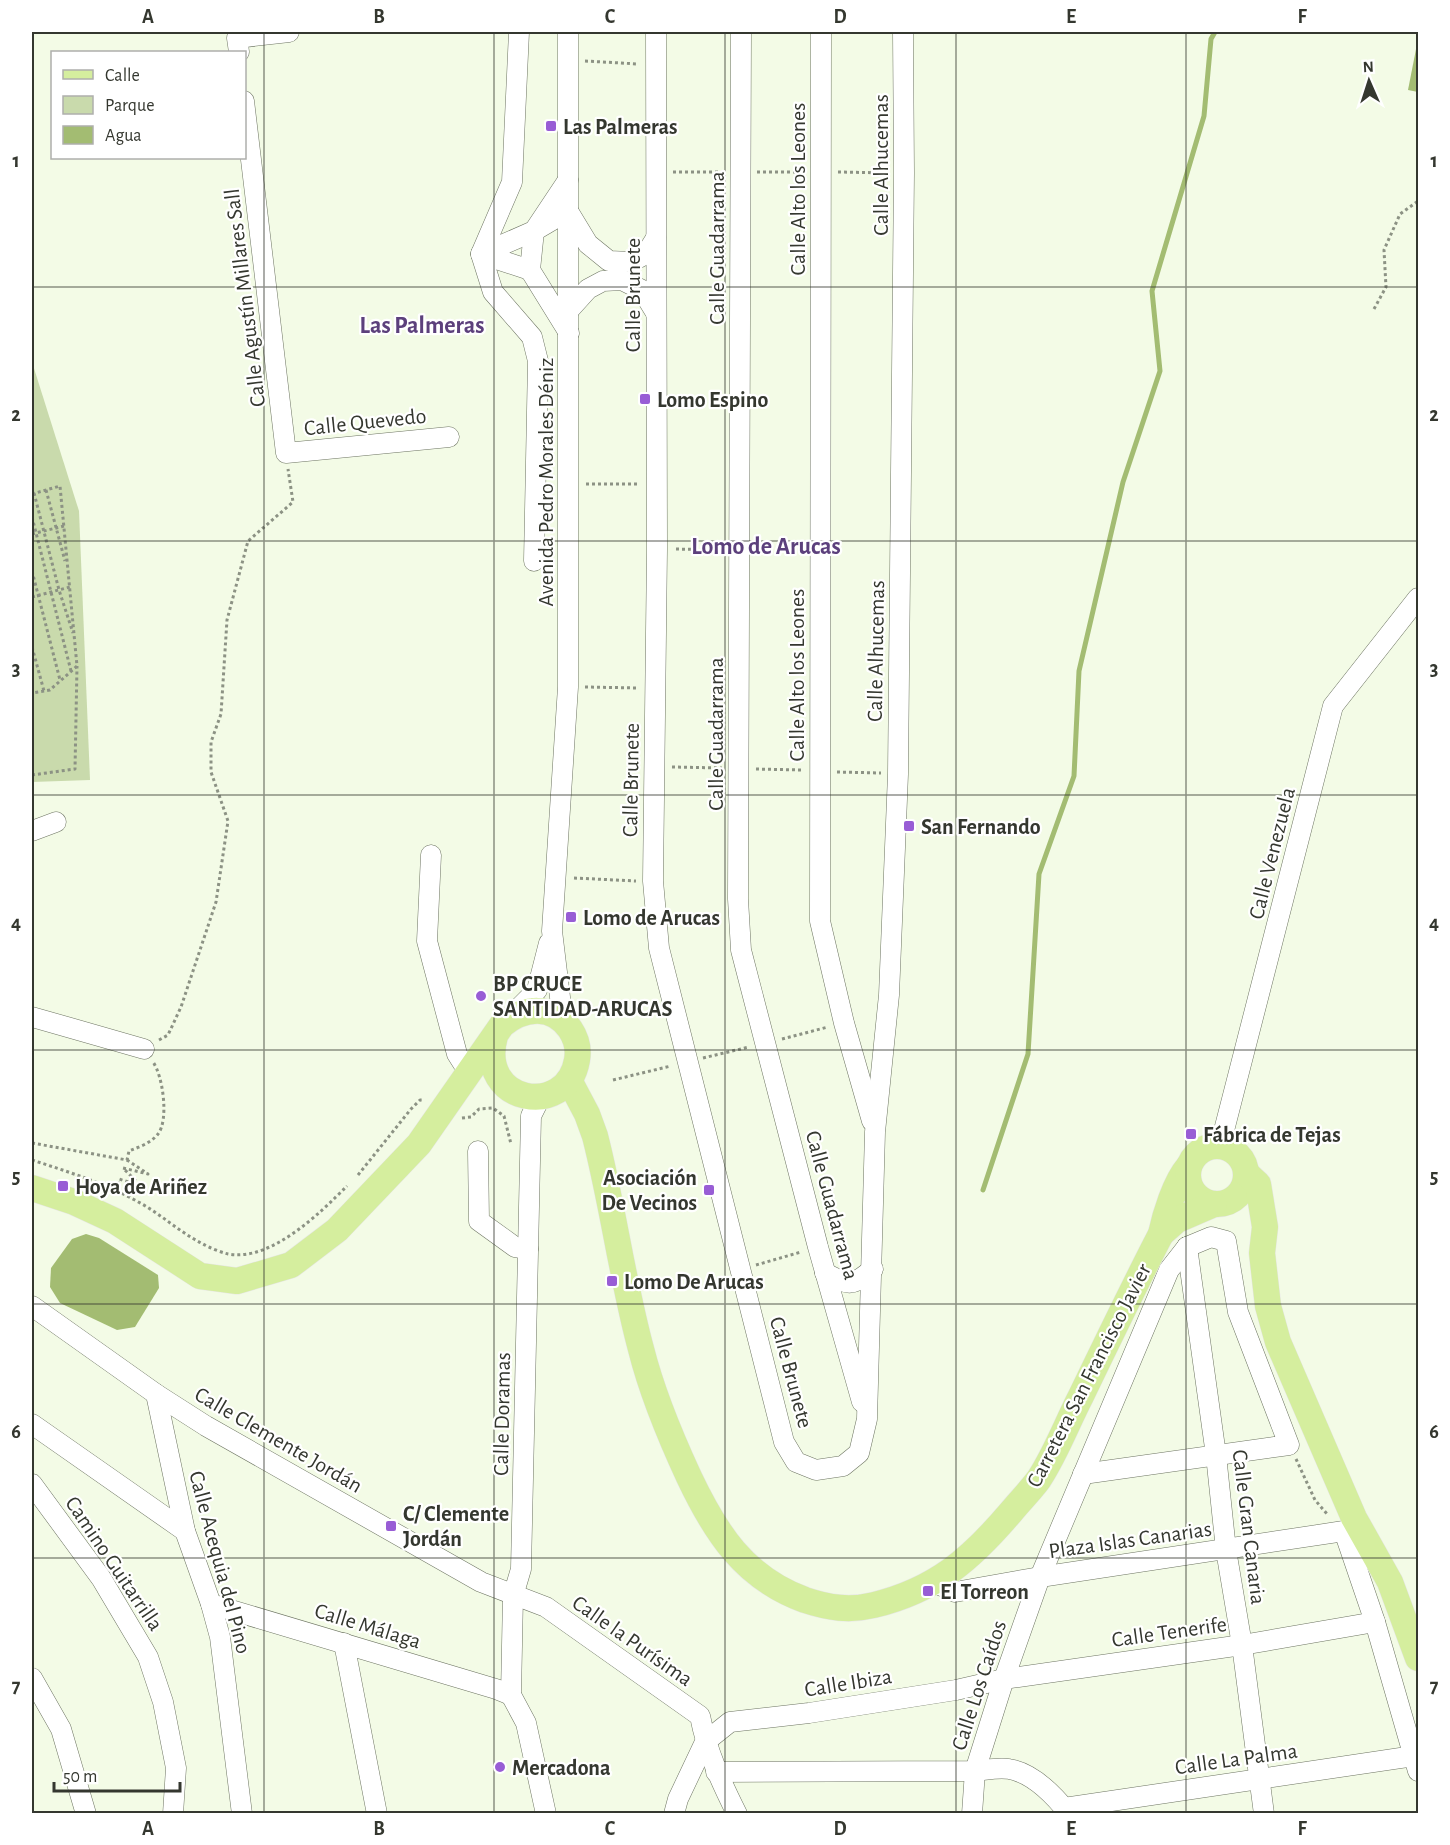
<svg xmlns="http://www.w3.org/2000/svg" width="1450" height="1845" viewBox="0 0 1450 1845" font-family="'Alegreya Sans',sans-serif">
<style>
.green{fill:#c9daac}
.water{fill:#a3bc72}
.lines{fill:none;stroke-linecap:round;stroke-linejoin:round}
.stream{stroke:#a3bc72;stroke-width:5}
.minor-casing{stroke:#6d7462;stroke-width:21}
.major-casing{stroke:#e7e7e6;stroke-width:27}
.path{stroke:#8c9284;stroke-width:3;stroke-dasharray:3 3;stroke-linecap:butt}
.minor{stroke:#fff;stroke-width:20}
.major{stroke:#d5ee9e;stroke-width:26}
.grid{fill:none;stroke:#34372f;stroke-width:1.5;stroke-opacity:0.55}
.poi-dot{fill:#985dd5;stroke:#fff;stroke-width:2}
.labels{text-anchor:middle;stroke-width:4.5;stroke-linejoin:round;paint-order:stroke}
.poi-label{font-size:22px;font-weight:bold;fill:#34372f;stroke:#fff;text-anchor:start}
.street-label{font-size:22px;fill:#34372f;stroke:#fff}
.neighbourhood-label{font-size:24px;font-weight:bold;fill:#5c407c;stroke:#fff}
.neatline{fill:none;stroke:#34372f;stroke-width:2}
.grid-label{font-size:20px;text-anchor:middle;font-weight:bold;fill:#34372f}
</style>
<rect width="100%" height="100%" fill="#f3fbe6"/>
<polygon class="green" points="32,362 79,511 90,780 32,782"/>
<g class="water">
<polygon points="1418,39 1418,92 1408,90"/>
<polygon points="86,1234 99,1238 158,1275 159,1288 135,1327 117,1330 60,1303 50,1287 51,1268 72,1239"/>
</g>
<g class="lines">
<polyline class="stream" points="983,1190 1028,1054 1039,874 1074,776 1079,671 1123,482 1160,371 1152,291 1204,116 1211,39 1215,32"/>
<g class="minor-casing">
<g id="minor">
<polyline points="519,32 512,182 481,254 493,292 532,337 538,361 534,561"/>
<polyline points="656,32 657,549 653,881 659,948 784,1442 796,1462 816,1470 843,1466 859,1453 867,1419 875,1132 889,995 898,774 904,173 903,32"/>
<polyline points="741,32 738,899 741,950 818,1247 862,1402"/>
<polyline points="821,32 820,921 844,1023 872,1121"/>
<polyline points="239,52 237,38 289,32"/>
<polyline points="244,101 286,453 449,437"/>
<polyline points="568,180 534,231 530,270 569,333"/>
<polyline points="530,270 481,254 534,231 568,211 588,244 609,261 631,262 646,254 656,238"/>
<polyline points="569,310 588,289 603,281 622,280 642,290 656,313"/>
<polyline points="32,831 56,822"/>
<polyline points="431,855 427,941 457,1054 469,1073"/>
<polyline points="32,1017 144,1049"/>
<polyline points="510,1017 537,990 549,943"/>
<polyline points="563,1022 552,931 568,687 568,32"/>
<polyline points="541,1096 531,1116 521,1569 513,1596 511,1695 526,1723 546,1814"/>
<polyline points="1220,1146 1333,706 1418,598"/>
<polyline points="478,1151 479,1221 515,1247 528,1249"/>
<polyline points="1187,1247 1216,1455 1226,1550 1242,1645 1264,1814"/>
<path d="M825 1273C850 1286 851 1287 873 1269"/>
<path d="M32 1306 156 1394 206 1426 481 1582 546 1607 700 1716C707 1752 721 1782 737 1814"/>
<polyline points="156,1394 185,1531 211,1604 220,1637 242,1814"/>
<polyline points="32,1424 185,1531"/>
<polyline points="1083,1474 1289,1445 1238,1312 1226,1241 1211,1237 1187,1247"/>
<polyline points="32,1484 101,1578 148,1657 163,1702 176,1768 173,1814"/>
<polyline points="933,1582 955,1592 1040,1577 1344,1531 1375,1622 1418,1771"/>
<polyline points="211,1604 496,1689 511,1695"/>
<polyline points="344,1643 377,1814"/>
<polyline points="32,1678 61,1729 86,1814"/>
<path d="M716 1772 975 1771C986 1770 999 1767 1009 1769 1033 1773 1054 1795 1069 1814"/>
<polyline points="1064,1808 1414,1756"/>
<polyline points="674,1814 678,1799 705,1742 730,1722 809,1713 956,1690 1004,1679 1242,1645 1375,1622"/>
<polyline points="972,1814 975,1771 1004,1679 1040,1577 1169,1270 1187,1247"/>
</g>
</g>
<g class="major-casing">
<g id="major">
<path d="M569 1080 587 1114 595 1136C613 1206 622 1279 641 1349 652 1393 670 1436 689 1477 715 1532 744 1578 805 1600 829 1608 850 1611 874 1605 936 1590 971 1559 1011 1512 1020 1501 1031 1490 1039 1479 1056 1453 1067 1423 1081 1396 1107 1342 1133 1288 1161 1234 1165 1215 1175 1182 1188 1167"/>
<circle cx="1217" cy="1175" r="29"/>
<polyline points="1246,1173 1258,1184 1265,1227 1262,1253 1268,1306 1278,1342 1354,1518 1390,1582 1418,1658"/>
<path d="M32 1188 74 1202 115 1221 200 1276 237 1281 291 1265 337 1230 419 1144 502 1025C524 1007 552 1004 570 1029 576 1038 579 1049 577 1060 567 1119 476 1104 495 1036"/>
<polyline points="1161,1234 1177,1220 1214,1204"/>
</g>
</g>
<g class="path">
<polyline points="585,61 638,64"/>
<polyline points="673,172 723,172"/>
<polyline points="757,172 804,172"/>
<polyline points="838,172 888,173"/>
<polyline points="1374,309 1386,287 1384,250 1400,214 1418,201"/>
<polyline points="586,484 639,484"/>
<polyline points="46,490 65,561"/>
<polyline points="34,493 59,590 73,633"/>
<polyline points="32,494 60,486 77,666 50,690 32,693"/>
<polyline points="32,517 71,671"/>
<polyline points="32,534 64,526"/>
<polyline points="676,549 723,550"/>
<polyline points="32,571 60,680"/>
<polyline points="32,597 70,587"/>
<polyline points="32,647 44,691"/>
<polyline points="585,687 639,688"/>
<polyline points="672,767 722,768"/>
<polyline points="756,769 803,770"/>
<polyline points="837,772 881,773"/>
<polyline points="32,775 75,769 77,666"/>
<polyline points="574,878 636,881"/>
<polyline points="782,1039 828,1027"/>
<polyline points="159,1040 168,1035 181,1007 216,902 228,821 211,772 211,742 221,714 227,620 248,541 293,502 288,469"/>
<polyline points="703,1058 749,1047"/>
<polyline points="613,1080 671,1066"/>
<polyline points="462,1118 471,1117 479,1109 493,1108 504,1116 511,1144"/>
<path d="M32 1143 127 1160 129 1151C139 1147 151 1143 158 1134 169 1120 163 1076 153 1062"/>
<path d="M32 1160C69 1172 107 1184 142 1204 163 1216 181 1233 203 1244 210 1248 220 1252 228 1254 271 1262 320 1213 347 1186"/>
<polyline points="358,1175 411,1109 420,1100 424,1100"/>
<polyline points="116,1190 119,1179 141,1186 123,1168 148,1174 127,1160"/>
<polyline points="756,1265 801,1252"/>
<polyline points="1296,1459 1315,1500 1328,1515"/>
</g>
<use href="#minor" class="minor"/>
<use href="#major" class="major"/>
</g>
<path class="grid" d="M264 32V1814M494 32V1814M725 32V1814M956 32V1814M1186 32V1814M32 287H1418M32 541H1418M32 795H1418M32 1050H1418M32 1304H1418M32 1558H1418"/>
<g class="poi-dot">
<rect x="545" y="120" width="12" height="12" rx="3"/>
<rect x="639" y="393" width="12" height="12" rx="3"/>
<rect x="903" y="820" width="12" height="12" rx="3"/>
<rect x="565" y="911" width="12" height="12" rx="3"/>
<circle cx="481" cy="996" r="6"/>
<rect x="1185" y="1128" width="12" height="12" rx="3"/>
<rect x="57" y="1180" width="12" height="12" rx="3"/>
<rect x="703" y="1184" width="12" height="12" rx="3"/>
<rect x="606" y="1275" width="12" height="12" rx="3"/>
<rect x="385" y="1520" width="12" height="12" rx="3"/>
<rect x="922" y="1585" width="12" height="12" rx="3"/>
<circle cx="500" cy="1767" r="6"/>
</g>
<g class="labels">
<g class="poi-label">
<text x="563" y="134">Las Palmeras</text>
<text x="657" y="407">Lomo Espino</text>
<text x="921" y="834">San Fernando</text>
<text x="583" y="925">Lomo de Arucas</text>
<text x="493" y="991">BP CRUCE<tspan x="493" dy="25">SANTIDAD-ARUCAS</tspan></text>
<text x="1203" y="1142">Fábrica de Tejas</text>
<text x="697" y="1185" text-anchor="end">Asociación<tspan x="697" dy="25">De Vecinos</tspan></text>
<text x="75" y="1194">Hoya de Ariñez</text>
<text x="624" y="1289">Lomo De Arucas</text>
<text x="403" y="1521">C/ Clemente<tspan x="403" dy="25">Jordán</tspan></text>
<text x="940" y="1599">El Torreon</text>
<text x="512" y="1775">Mercadona</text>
</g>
<g class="street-label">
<text transform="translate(880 165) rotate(-90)" y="8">Calle Alhucemas</text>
<text transform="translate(797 189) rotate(-90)" y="8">Calle Alto los Leones</text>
<text transform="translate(716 248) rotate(-90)" y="8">Calle Guadarrama</text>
<text transform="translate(632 295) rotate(-90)" y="8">Calle Brunete</text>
<text transform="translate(244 298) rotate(-97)" y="8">Calle Agustín Millares Sall</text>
<text transform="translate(365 421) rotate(-6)" y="8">Calle Quevedo</text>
<text transform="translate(545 482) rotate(-90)" y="8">Avenida Pedro Morales Déniz</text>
<text transform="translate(875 651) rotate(-89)" y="8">Calle Alhucemas</text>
<text transform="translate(796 675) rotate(-90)" y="8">Calle Alto los Leones</text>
<text transform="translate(715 734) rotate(-90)" y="8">Calle Guadarrama</text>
<text transform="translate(630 780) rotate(-89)" y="8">Calle Brunete</text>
<text transform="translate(1271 853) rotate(-76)" y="8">Calle Venezuela</text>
<text transform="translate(833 1205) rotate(75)" y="8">Calle Guadarrama</text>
<text transform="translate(792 1372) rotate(75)" y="8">Calle Brunete</text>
<text transform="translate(1088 1375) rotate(-63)" y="8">Carretera San Francisco Javier</text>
<text transform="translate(501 1414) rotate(-89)" y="8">Calle Doramas</text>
<text transform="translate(279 1439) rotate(30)" y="8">Calle Clemente Jordán</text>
<text transform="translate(1250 1527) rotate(83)" y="8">Calle Gran Canaria</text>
<text transform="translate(1130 1539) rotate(-8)" y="8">Plaza Islas Canarias</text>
<text transform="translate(221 1562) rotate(75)" y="8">Calle Acequia del Pino</text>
<text transform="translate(115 1563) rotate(56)" y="8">Camino Guitarrilla</text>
<text transform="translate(368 1625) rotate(17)" y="8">Calle Málaga</text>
<text transform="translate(1169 1631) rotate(-8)" y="8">Calle Tenerife</text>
<text transform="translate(633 1640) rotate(35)" y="8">Calle la Purísima</text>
<text transform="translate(848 1682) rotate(-9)" y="8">Calle Ibiza</text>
<text transform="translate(978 1685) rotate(-72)" y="8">Calle Los Caídos</text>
<text transform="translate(1236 1758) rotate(-8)" y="8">Calle La Palma</text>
</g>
<g class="neighbourhood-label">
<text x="422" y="333">Las Palmeras</text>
<text x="766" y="554">Lomo de Arucas</text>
</g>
</g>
<rect width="1450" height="1845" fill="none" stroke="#ffffff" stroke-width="66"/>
<rect x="51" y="51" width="195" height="108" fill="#ffffff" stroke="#aeafac" stroke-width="1.5"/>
<rect x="63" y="70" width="30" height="9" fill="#d5ee9e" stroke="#aeafac" stroke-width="1.5"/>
<text x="105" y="81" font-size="18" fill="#34372f">Calle</text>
<rect x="63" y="96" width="30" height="18" fill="#c9daac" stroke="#aeafac" stroke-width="1.5"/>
<text x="105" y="111" font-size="18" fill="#34372f">Parque</text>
<rect x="63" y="126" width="30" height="18" fill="#a3bc72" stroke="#aeafac" stroke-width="1.5"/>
<text x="105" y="141" font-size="18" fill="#34372f">Agua</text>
<g transform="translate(1369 81) rotate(357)" stroke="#ffffff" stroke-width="4.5" paint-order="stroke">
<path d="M0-4.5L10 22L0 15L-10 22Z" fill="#34372f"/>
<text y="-9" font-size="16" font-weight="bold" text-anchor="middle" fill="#34372f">N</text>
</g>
<path d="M54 1782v9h126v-9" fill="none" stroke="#34372f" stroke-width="3"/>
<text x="63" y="1782" font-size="18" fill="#34372f" stroke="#ffffff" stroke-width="4.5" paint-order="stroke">50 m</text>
<rect x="33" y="33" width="1384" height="1779" class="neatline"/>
<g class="grid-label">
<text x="148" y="23">A</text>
<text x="379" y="23">B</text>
<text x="610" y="23">C</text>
<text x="840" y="23">D</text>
<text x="1071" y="23">E</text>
<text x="1302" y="23">F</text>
<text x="16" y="167">1</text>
<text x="1434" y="167">1</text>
<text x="16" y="421">2</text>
<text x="1434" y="421">2</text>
<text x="16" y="675">3</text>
<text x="1434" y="675">3</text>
<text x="16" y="929">4</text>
<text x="1434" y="929">4</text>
<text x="16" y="1183">5</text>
<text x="1434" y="1183">5</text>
<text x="16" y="1438">6</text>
<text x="1434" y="1438">6</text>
<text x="16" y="1692">7</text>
<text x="1434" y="1692">7</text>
<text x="148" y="1835">A</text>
<text x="379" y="1835">B</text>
<text x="610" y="1835">C</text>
<text x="840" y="1835">D</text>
<text x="1071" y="1835">E</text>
<text x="1302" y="1835">F</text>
</g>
</svg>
